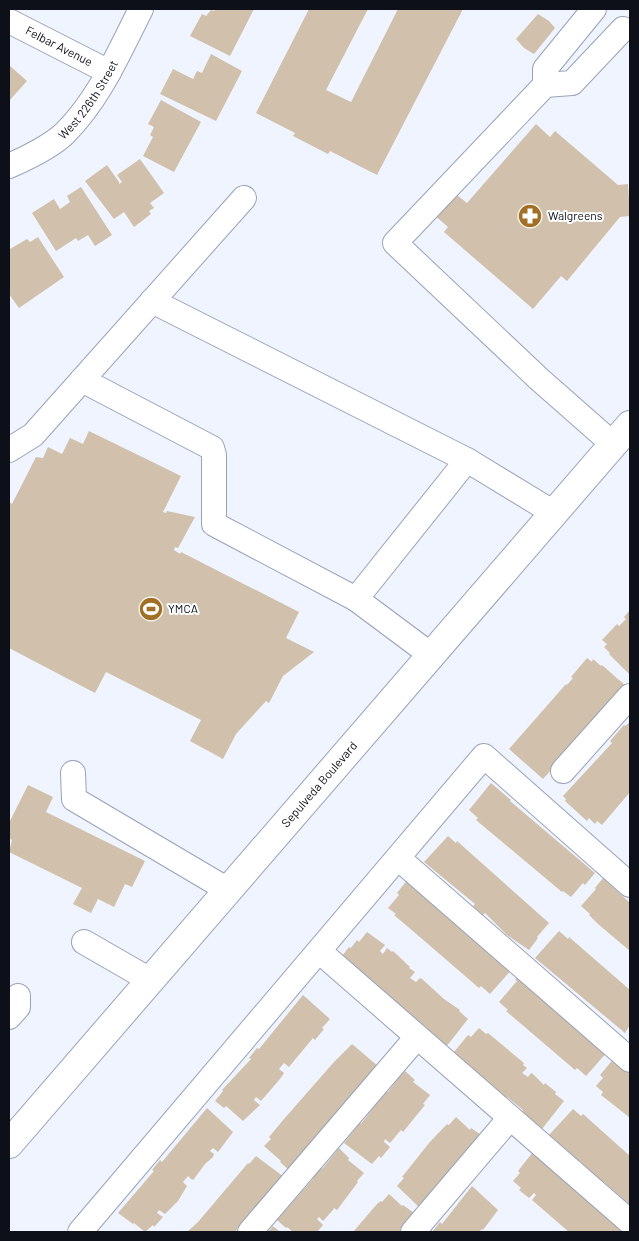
<svg xmlns="http://www.w3.org/2000/svg" width="639" height="1241" viewBox="0 0 639 1241" font-family="Barlow,sans-serif">
<style>
.building{fill:#d1c0ab}
.lines{fill:none;stroke-linecap:round;stroke-linejoin:round}
.minor-casing{stroke:#99a2b8;stroke-width:26}
.major-casing{stroke:#99a2b8;stroke-width:30}
.minor{stroke:#fff;stroke-width:24}
.major{stroke:#fff;stroke-width:28}
.labels{text-anchor:middle;stroke-width:4;stroke-linejoin:round;paint-order:stroke}
.street-label{font-size:12px;fill:#0d1018;stroke:#fff}
.poi-label{font-size:12px;fill:#0d1018;stroke:#fff;text-anchor:start}
</style>
<rect width="100%" height="100%" fill="#f0f4fe"/>
<g class="building">
<polygon points="216,9 254,9 230,56 190,36 202,14 206,16 211,10 214,11"/>
<polygon points="309,9 368,9 326,90 351,102 398,9 463,9 377,175 330,151 328,154 293,136 295,133 256,113"/>
<polygon points="538,14 549,21 555,28 534,54 524,48 516,39"/>
<polygon points="211,54 242,71 216,121 160,94 173,69 193,79 197,71 202,73"/>
<polygon points="9,65 27,81 9,101"/>
<polygon points="161,100 201,122 174,172 143,156 153,137 150,135 154,127 148,124"/>
<polygon points="536,124 550,137 555,131 618,185 628,184 630,216 620,217 567,281 561,276 533,309 444,232 448,227 433,214 453,192 467,203"/>
<polygon points="140,159 164,193 150,203 154,208 149,211 151,214 134,227 124,212 114,219 85,181 107,165 119,182 119,184 122,182 117,175"/>
<polygon points="81,187 112,235 95,246 88,235 78,241 76,238 56,251 32,213 54,199 60,209 70,202 67,196"/>
<polygon points="38,237 64,277 19,308 9,294 9,246 10,249 27,239 30,242"/>
<polygon points="89,431 181,476 163,512 166,513 167,511 195,517 178,548 175,547 174,550 180,554 181,552 299,612 286,638 314,652 283,676 269,703 266,701 236,734 223,759 190,741 201,720 106,672 95,693 9,648 9,502 12,504 36,457 43,458 48,447 62,454 70,438 83,444"/>
<polygon points="630,610 630,675 609,654 610,653 604,647 607,644 602,640 617,624 619,626 626,619 624,617"/>
<polygon points="587,658 592,662 593,659 601,666 602,665 627,687 543,779 509,749 566,684 567,685 573,678 571,677"/>
<polygon points="629,723 630,724 630,792 602,825 597,821 595,824 589,818 587,821 565,801 566,799 563,796 612,743 610,741 624,725 625,726"/>
<polygon points="491,783 511,800 510,801 595,873 585,885 583,883 571,897 563,891 562,892 476,820 478,818 469,810"/>
<polygon points="28,785 53,797 46,812 145,861 132,887 125,884 114,907 98,899 91,913 73,904 82,888 9,852 12,840 9,838 9,823"/>
<polygon points="448,836 456,843 457,841 549,923 537,937 538,938 529,950 507,935 485,913 483,915 473,906 475,904 424,862"/>
<polygon points="603,878 630,903 630,951 598,924 589,915 590,914 581,906 596,889 595,888"/>
<polygon points="408,879 513,968 490,994 481,986 479,988 428,944 394,915 396,914 388,908 399,895 397,893"/>
<polygon points="559,931 568,939 569,937 630,990 630,1025 625,1033 535,958"/>
<polygon points="367,932 385,945 380,951 383,954 387,948 392,952 393,951 410,967 409,968 415,972 410,978 416,982 420,978 422,979 444,999 460,1010 459,1011 468,1019 446,1047 425,1029 427,1028 395,1001 394,1003 342,956 349,947 351,948 357,940 359,942"/>
<polygon points="520,974 609,1050 586,1076 577,1068 575,1070 506,1011 508,1010 499,1002 517,981 515,980"/>
<polygon points="303,995 330,1019 322,1028 324,1029 315,1040 313,1038 289,1067 284,1063 279,1069 284,1073 280,1079 261,1101 256,1097 254,1100 260,1105 243,1121 226,1106 224,1108 215,1101 223,1091 222,1090 251,1059 249,1058 257,1048 259,1049"/>
<polygon points="479,1028 486,1034 488,1033 524,1063 523,1065 527,1068 522,1073 528,1077 531,1073 533,1074 544,1085 545,1083 556,1092 555,1094 564,1101 542,1129 522,1112 523,1110 507,1097 506,1098 483,1077 482,1078 454,1052 468,1035 471,1037"/>
<polygon points="352,1044 379,1067 289,1170 280,1162 281,1161 264,1146 271,1139 269,1137 284,1119 334,1062"/>
<polygon points="615,1057 630,1068 630,1116 629,1117 601,1095 603,1092 596,1086 603,1078 600,1075"/>
<polygon points="405,1071 415,1080 413,1082 430,1095 423,1104 425,1105 403,1132 401,1130 390,1143 385,1139 384,1142 390,1147 381,1158 379,1156 372,1164 344,1143 360,1123 361,1124 386,1091 388,1092 396,1081"/>
<polygon points="207,1108 233,1132 218,1152 213,1148 210,1151 214,1154 213,1157 205,1164 194,1179 192,1180 188,1176 183,1182 187,1186 178,1201 165,1214 159,1210 157,1213 163,1217 154,1227 153,1225 145,1232 134,1223 133,1224 118,1213 154,1171 152,1170 160,1160 162,1162"/>
<polygon points="573,1109 581,1116 583,1114 630,1156 630,1205 604,1182 602,1183 580,1161 579,1163 569,1155 569,1152 568,1153 556,1142 557,1141 549,1135"/>
<polygon points="456,1117 470,1130 471,1128 484,1137 422,1210 397,1186 404,1178 402,1177 429,1143 447,1124 449,1125"/>
<polygon points="339,1148 349,1158 348,1160 364,1173 357,1181 358,1182 337,1210 334,1208 333,1210 323,1221 319,1217 317,1219 323,1225 317,1232 293,1232 287,1227 286,1228 277,1220 313,1179 312,1178 319,1168 321,1169 323,1168"/>
<polygon points="533,1152 628,1232 569,1232 532,1200 536,1195 534,1193 529,1198 519,1190 521,1188 513,1181 520,1173 518,1171"/>
<polygon points="256,1156 284,1177 235,1232 187,1232 198,1222 248,1163 249,1164"/>
<polygon points="472,1186 498,1210 483,1230 482,1229 479,1232 432,1232 440,1222 442,1224"/>
<polygon points="389,1194 402,1206 403,1205 417,1215 403,1232 353,1232 377,1204 381,1201 382,1202"/>
<polygon points="273,1226 279,1231 268,1232"/>
</g>
<g class="lines">
<g class="minor-casing">
<g id="minor">
<path id="s1" d="M9 21 109 72"/>
<polyline points="545,85 545,69 594,9"/>
<path id="s2" d="M9 166C25 159 53 145 65 133 100 98 119 52 141 9"/>
<polyline points="152,301 467,460 554,513"/>
<polyline points="82,380 212,448 214,455 214,524 356,599 431,655"/>
<polyline points="614,445 539,379 395,243 545,85 572,83 623,29"/>
<polyline points="9,450 33,435 244,198"/>
<polyline points="356,599 467,460"/>
<polyline points="563,771 630,696"/>
<polyline points="73,773 74,799 228,890"/>
<polyline points="398,858 630,1060"/>
<polyline points="84,942 150,980"/>
<polyline points="319,951 630,1222"/>
<polyline points="9,1017 18,1007 18,996"/>
<polyline points="80,1232 484,756 630,885"/>
<polyline points="250,1232 417,1037"/>
<polyline points="413,1232 510,1118"/>
</g>
</g>
<g class="major-casing">
<g id="major">
<path id="s3" d="M9 1144 630 425"/>
</g>
</g>
<use href="#minor" class="minor"/>
<use href="#major" class="major"/>
</g>
<defs>
<g id="pharmacy-disc" transform="scale(1.25)"><circle r="9.5" fill="#a17025" stroke="#fff"/><path d="M-2-6h4v4h4v4h-4v4h-4v-4h-4v-4h4Z" fill="#fff"/></g>
<g id="stadium-disc" transform="scale(1.25)"><circle r="9.5" fill="#a17025" stroke="#fff"/><path d="M0-5a6.5 5 0 1 0 0 10a6.5 5 0 1 0 0-10ZM-3.5-1.8h7v3.6h-7Z" fill="#fff"/></g>
</defs>
<g fill-rule="evenodd">
<use href="#pharmacy-disc" x="530" y="216"/>
<use href="#stadium-disc" x="151" y="609"/>
</g>
<g class="labels">
<g class="street-label">
<text dy="4" stroke="none"><textPath href="#s1" startOffset="56">Felbar Avenue</textPath></text>
<text dy="4" stroke="none"><textPath href="#s2" startOffset="106">West 226th Street</textPath></text>
<text dy="4" stroke="none"><textPath href="#s3" startOffset="475">Sepulveda Boulevard</textPath></text>
</g>
<g class="poi-label">
<text x="548" y="220">Walgreens</text>
<text x="168" y="613">YMCA</text>
</g>
</g>
<rect width="639" height="1241" fill="none" stroke="#0d1018" stroke-width="20"/>
</svg>
